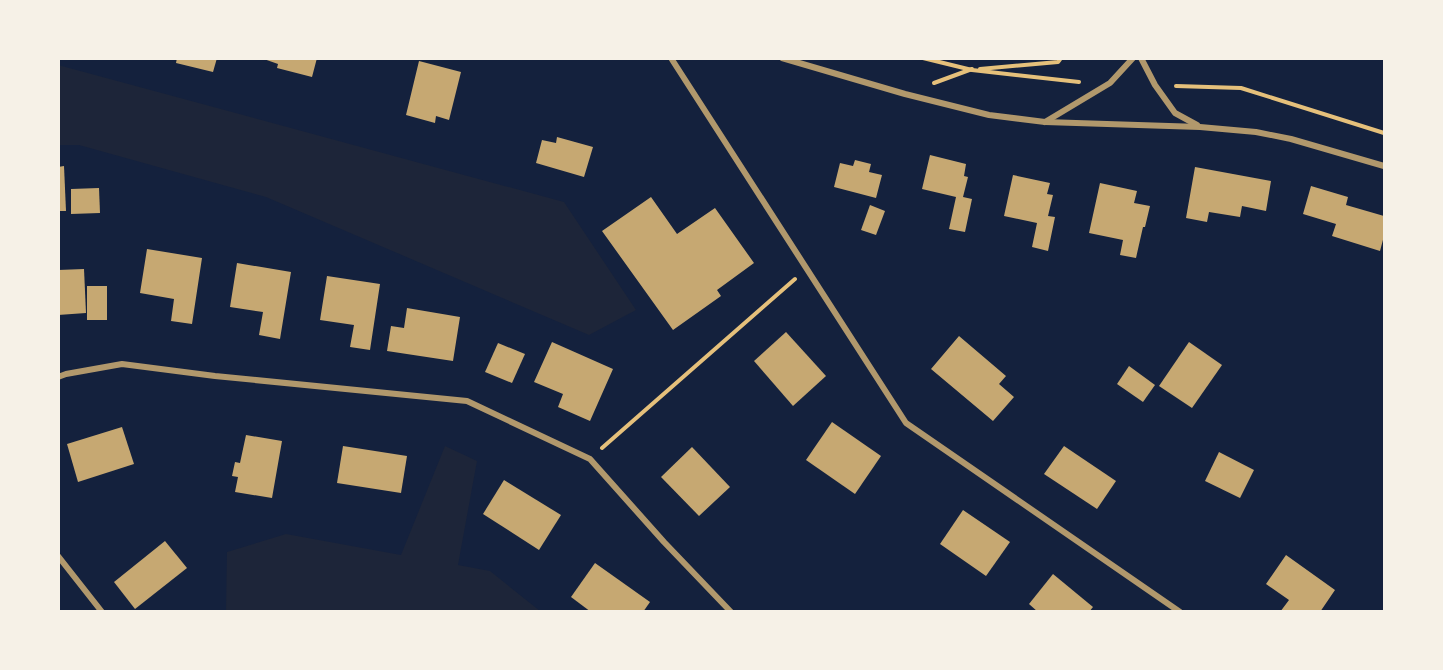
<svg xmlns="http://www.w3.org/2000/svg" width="1443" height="670" viewBox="0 0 1443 670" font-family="'Roboto Condensed',sans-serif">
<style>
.green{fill:#1d2539}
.building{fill:#c6a872}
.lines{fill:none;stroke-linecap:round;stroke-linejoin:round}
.path{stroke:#e5c07b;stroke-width:4}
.minor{stroke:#b1986c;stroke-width:6}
</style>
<rect width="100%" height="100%" fill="#14213d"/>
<g class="green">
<polygon points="58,65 564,202 636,310 589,335 266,197 79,145 59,145"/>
<polygon points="445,446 477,461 458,565 490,571 540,611 226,611 227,552 286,534 401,555"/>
</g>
<g class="building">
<polygon points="177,58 217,58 213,72 176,63"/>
<polygon points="261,58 317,58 312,77 277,68 278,64"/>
<polygon points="419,61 461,72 449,120 436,116 435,123 406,115"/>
<polygon points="557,137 593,147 584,177 536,163 542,140 556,143"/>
<polygon points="930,155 966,164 964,176 968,177 963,197 972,199 965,232 949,229 956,197 922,189"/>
<polygon points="855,160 871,164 869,172 882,175 876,198 834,187 840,163 853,166"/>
<polygon points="64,166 66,211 58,211 58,167"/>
<polygon points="1195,167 1271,181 1266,211 1242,206 1240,217 1209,212 1207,222 1186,218"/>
<polygon points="1013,175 1050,183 1047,194 1053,195 1048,216 1055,217 1048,251 1032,247 1037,223 1004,216"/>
<polygon points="1100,183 1137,191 1134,203 1150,206 1145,227 1143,227 1136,258 1120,255 1123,240 1089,233"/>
<polygon points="1311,186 1348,197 1346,205 1384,216 1384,236 1380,251 1332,236 1336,224 1303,214"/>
<polygon points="99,188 100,213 71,214 71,189"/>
<polygon points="651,197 677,234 715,208 754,263 717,290 721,296 673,330 602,231"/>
<polygon points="870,205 885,211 876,235 861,230"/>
<polygon points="147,249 202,258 192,324 171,321 174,299 140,293"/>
<polygon points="237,263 291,272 280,339 259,335 263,312 230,307"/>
<polygon points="84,269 86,313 58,315 58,270"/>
<polygon points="327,276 380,284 370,350 350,347 354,325 320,320"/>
<rect x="87" y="286" width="20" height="34"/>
<polygon points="407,308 460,317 453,361 387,351 391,326 404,328"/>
<polygon points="786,332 826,376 793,406 754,361"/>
<polygon points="959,336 1006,376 999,384 1014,397 993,421 931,369"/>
<polygon points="552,342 613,369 590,421 558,407 563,394 534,382"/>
<polygon points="1189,342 1222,365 1192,408 1159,386"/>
<polygon points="498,343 525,354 512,383 485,372"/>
<polygon points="1129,366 1155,385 1143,402 1117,384"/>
<polygon points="832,422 881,456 855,494 806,460"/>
<polygon points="122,427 134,464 78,482 67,444"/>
<polygon points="246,435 282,441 272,498 235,492 238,477 232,476 235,462 240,463"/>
<polygon points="343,446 407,456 401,493 337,483"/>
<polygon points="1064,446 1116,481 1097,509 1044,474"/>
<polygon points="692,447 730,487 699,516 661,477"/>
<polygon points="1219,452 1254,470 1240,498 1205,481"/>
<polygon points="504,480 561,515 539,550 483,514"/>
<polygon points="963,510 1010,542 986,576 940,544"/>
<polygon points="165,541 187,568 135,609 114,582"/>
<polygon points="1286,555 1335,590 1320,612 1280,612 1289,600 1266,584"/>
<polygon points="595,563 650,602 643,612 591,612 571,597"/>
<polygon points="1053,574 1093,607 1089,612 1038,612 1029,604"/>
</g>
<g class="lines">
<g class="path">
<polyline points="923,58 972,70 1079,82"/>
<polyline points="980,69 1058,62 1061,58"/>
<polyline points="934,83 972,69"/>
<polyline points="1176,86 1241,88 1384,133"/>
<polyline points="602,448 795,279"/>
</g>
<g class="minor">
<polyline points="671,58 906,423 1180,612"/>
<polyline points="782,58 905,94 989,115 1045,122 1200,127 1256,132 1291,139 1384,166"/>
<polyline points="1141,58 1155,85 1175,113 1197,125"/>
<polyline points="1045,122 1110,83 1133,58"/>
<polyline points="58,377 66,374 122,364 215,376 467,401 590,459 664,542 731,612"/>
<polyline points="58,556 102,612"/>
</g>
</g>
<rect width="1443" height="670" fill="none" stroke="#f6f1e7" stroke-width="120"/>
</svg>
